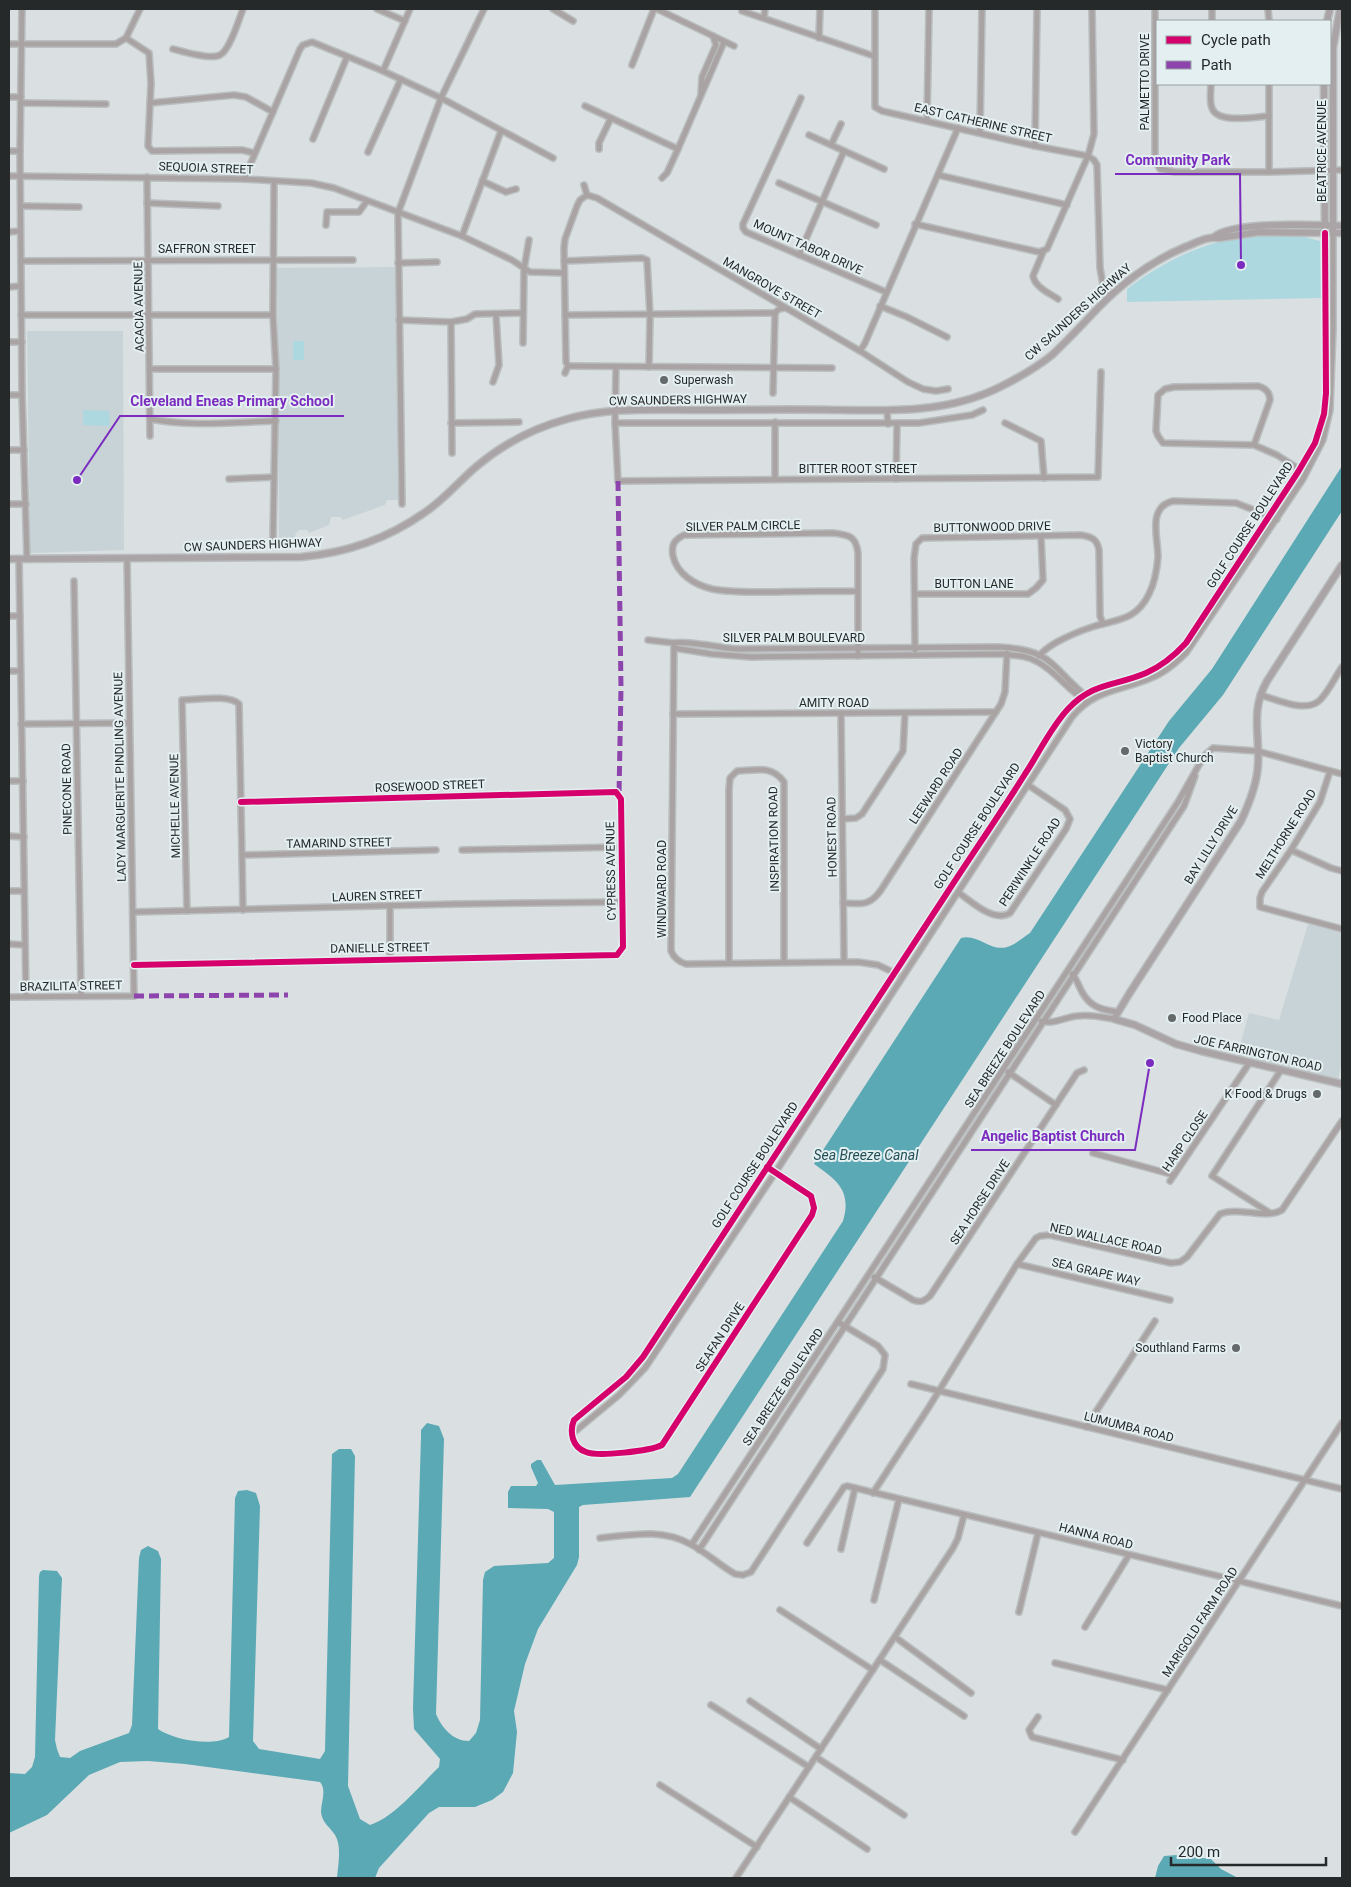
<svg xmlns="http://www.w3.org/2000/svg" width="1351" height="1887" viewBox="0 0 1351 1887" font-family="Roboto,sans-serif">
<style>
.built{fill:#c7d3d6}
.green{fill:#add8df}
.water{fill:#5ba9b5}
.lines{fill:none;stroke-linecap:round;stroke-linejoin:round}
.minor-casing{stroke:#babebf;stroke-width:8}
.major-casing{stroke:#babebf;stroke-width:9}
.minor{stroke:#aaa3a4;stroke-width:5}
.major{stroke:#aba4a6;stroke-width:6}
.quiet{stroke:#8e44ad;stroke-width:5;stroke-dasharray:10 5;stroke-linecap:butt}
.cycleway-casing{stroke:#e4eff1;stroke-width:9}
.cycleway{stroke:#d6006c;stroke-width:6}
.poi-dot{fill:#64696a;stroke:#e4eff1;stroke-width:2}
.labels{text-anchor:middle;stroke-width:4;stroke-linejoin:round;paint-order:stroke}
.street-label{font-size:12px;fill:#25292a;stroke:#e4eff1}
.poi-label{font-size:12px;fill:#25292a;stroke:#e4eff1;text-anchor:start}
.water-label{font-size:14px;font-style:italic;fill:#234f57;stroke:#e4eff1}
.leader{fill:none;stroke:#7b2cbf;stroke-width:2}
.callout-dot{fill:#7b2cbf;stroke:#e4eff1;stroke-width:2}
.callout-label{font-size:14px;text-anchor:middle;font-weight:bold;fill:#7b2cbf;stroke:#e4eff1;stroke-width:4;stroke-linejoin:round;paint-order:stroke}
</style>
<rect width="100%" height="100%" fill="#dae0e1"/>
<g class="built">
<polygon points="395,267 398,500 387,500 385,505 343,520 340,517 331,517 329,525 309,533 307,530 299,530 296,533 295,537 279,543 277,268"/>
<polygon points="27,331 123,331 124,550 30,553"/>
<polygon points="1308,924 1342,933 1342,1062 1338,1080 1237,1056 1249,1013 1279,1020"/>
</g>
<g class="green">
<path d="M1262 235 1301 236 1320 241 1321 298 1127 302V289C1168 258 1211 238 1262 235Z"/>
<rect x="293" y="341" width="11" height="19"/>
<polygon points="83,410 109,411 110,426 83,425"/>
</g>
<g class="water">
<path d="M1342 466V511L1223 695 1179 748 690 1497 583 1505 579 1507V1557L577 1565 538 1629 525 1664 514 1711 517 1732 513 1773 503 1792 492 1800 475 1807H439L429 1813 379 1868 375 1878H337C338 1866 342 1846 335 1835 330 1827 322 1823 321 1812 321 1802 327 1790 320 1782L185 1764 148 1761 120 1762 89 1775 47 1815 9 1833V1773L25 1774 32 1767 35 1757 39 1576 40 1572 43 1570 57 1571 62 1578 55 1740 57 1749 60 1757 70 1758 80 1751 129 1733 132 1725 139 1558 141 1550 148 1546 158 1551 161 1559 158 1729C174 1740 212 1747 229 1737L235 1498 238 1491 247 1490 256 1493 260 1506 253 1741 259 1749 320 1759 325 1751 332 1454 339 1449H351L355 1456 348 1786 360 1819 370 1825C395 1817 420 1785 439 1767L440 1759 414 1729 413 1708 421 1437V1430L427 1423 439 1426 444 1439 436 1714C442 1728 453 1741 469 1741L476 1733 480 1720 483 1580 485 1572 494 1566 548 1563 554 1558V1512L548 1509 508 1508V1492L511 1486H536L538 1483 531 1467V1464L537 1460H541L555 1485 672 1478 678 1474 843 1221C852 1191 837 1180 814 1164L961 938C979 933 991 954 1010 946 1017 943 1024 937 1030 933L1169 721 1212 669Z"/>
<polygon points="1177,1855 1211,1859 1221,1869 1238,1878 1155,1878 1158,1866 1164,1856"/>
</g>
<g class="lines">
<g class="minor-casing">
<g id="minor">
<polyline points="22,9 20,151 22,395 27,559"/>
<polyline points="377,9 405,21"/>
<polyline points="553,9 573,21"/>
<polyline points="657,9 734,46"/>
<polyline points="875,9 875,107 882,111 1035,146 1088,156 1047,249 1039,252 915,224"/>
<polyline points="1092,9 1094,134 1088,156 1094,160 1097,165 1100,268 1103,285 1111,295"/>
<polyline points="1155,9 1155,160 1160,169 1175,172 1269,172 1342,170"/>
<polyline points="1268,9 1269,21"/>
<polyline points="742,11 874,56"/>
<polyline points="764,18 765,9"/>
<polyline points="1212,21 1212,9"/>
<polyline points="126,38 149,53 151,83 148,146 152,151 242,150 254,153"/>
<polyline points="819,38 820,9"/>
<polyline points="9,44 116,44 126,38 140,9"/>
<path d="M173 49C184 52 211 60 220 55 230 50 239 19 243 9"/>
<polyline points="632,65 654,9"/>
<polyline points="383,71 410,9"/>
<path d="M1211 84C1211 91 1209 101 1212 108 1217 124 1255 117 1269 116"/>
<polyline points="1269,84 1269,172"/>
<polyline points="701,94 702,77 716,45 713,36"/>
<polyline points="9,97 21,97"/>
<polyline points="801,98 743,224 743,228 746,232 886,292"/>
<polyline points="21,103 106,104"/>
<polyline points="150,103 234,95 246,97 273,112"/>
<polyline points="585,106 678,149"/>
<polyline points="927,121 929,9"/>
<polyline points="980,132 982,9"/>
<polyline points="809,135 884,169"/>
<polyline points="313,139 347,57"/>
<polyline points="831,145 841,124"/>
<polyline points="1035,146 1037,9"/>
<polyline points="599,149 599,143 611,118"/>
<polyline points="9,151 20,151"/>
<polyline points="368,152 401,79"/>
<polyline points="938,175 1067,205"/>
<polyline points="9,176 244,179 311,183 334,188 462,236 512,260 530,272 564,273"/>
<polyline points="147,177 150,436"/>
<polyline points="662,178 667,173 678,149 724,42"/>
<polyline points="244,179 300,49 303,45 312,42 383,71 441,98 553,158"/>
<polyline points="482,181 506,192 516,189"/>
<polyline points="779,183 876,225"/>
<polyline points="584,185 587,195"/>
<polyline points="587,195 597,198 860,351 908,382 923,389 936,391 948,389"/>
<polyline points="147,203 218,206"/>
<polyline points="21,206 79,207"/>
<polyline points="326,225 327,212 359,212 367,201"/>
<polyline points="9,232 20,231"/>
<polyline points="462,236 501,131"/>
<path d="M1043 252 1033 276C1035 287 1049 293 1058 299"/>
<polyline points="799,255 844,151"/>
<polyline points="21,261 353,260"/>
<polyline points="564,261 642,258 647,260 650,315 649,367"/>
<polyline points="398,263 437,262"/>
<polyline points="9,287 21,286"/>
<polyline points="880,306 907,317 947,337"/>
<polyline points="21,315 273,315"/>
<polyline points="565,315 775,313 779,309 784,308"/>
<polyline points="399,320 451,322 452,453"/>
<polyline points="451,322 467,319 475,314 523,313"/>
<polyline points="9,342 22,342"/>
<polyline points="523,343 524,269 529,240"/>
<polyline points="860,351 865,343 958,128"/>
<polyline points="568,366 832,368"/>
<polyline points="616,367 615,423 618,481 1098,477 1101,372"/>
<polyline points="150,369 276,369"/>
<polyline points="565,373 568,366 566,362 564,248 565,239 577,206 580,200 587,195"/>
<polyline points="493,382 499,365 496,315"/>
<polyline points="773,393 775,313"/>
<polyline points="9,395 22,395"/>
<polyline points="887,411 888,424"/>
<path d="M150 419C191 427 234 422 276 421"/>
<polyline points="451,423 519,422"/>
<polyline points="615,423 919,423 972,415 983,410"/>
<polyline points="1005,423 1041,441 1044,478"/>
<path d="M1254 445 1270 400C1270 392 1265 388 1258 386L1174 387 1165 389 1158 395 1156 431 1158 436 1163 443 1254 445 1277 455 1299 469"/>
<polyline points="9,450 24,450"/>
<polyline points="229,479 274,477"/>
<polyline points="775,479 775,422"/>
<polyline points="896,479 897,424"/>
<polyline points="9,504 26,504"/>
<polyline points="402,504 398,213 441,98 484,9"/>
<polyline points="273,539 276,369 273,315 274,182"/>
<polyline points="19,559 26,997"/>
<polyline points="74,581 81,995"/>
<path d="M858 591C831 591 804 591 777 592 756 592 733 593 712 589 695 585 677 574 673 556 671 545 674 540 684 535L833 533C849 535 856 536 858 553V656"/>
<polyline points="915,594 1028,594 1036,588 1043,580 1041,536"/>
<polyline points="9,616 20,616"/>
<polyline points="648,640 674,643"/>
<path d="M674 648 712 654 751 657 1001 654C1010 655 1021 655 1029 658 1052 666 1067 690 1087 702"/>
<path d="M915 650 914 558 916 544 922 538 1081 535C1092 537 1097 539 1099 550L1100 616 1103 624"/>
<path d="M1039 656C1044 650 1050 646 1057 642 1068 636 1080 631 1092 627 1117 619 1136 621 1149 594 1154 584 1157 569 1158 557 1158 538 1147 507 1173 501L1236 503 1277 519"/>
<polyline points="9,671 20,671"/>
<path d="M1260 695C1276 699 1306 714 1320 700 1329 691 1335 677 1342 667"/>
<polyline points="841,713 844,961"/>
<polyline points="673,714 996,712"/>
<polyline points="21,724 129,723"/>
<polyline points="1330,771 1320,802 1291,850 1262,892 1260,898 1260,907 1342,929"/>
<polyline points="9,781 23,781"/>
<polyline points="842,819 856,818 862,814 903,751 905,713"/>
<polyline points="9,836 24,837"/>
<polyline points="462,850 622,847"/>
<polyline points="1291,850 1331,868 1342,871"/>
<polyline points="242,855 436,850"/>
<polyline points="9,891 24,891"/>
<path d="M959 893C972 902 994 923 1010 913L1066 829 1070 819 1065 810 1028 785"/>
<path d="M843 903C862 904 870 906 881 890L1001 704 1005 692 1007 653"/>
<polyline points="390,906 390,959"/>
<path d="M187 911 182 700C197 700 228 694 239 704L243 910"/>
<polyline points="133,912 456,904 622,902"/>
<polyline points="9,944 25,945"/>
<path d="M729 963V789L730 778 737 771C757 770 772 765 784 782V962"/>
<polyline points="134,965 617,955 623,947 621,799 616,792 241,802"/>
<path d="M897 974 878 965 858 962 686 964C679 962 674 958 671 951L674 643C682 640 724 648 736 649L999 647C1053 650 1049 665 1086 696"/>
<path d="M1072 974C1077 979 1078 985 1082 992 1090 1007 1102 1010 1118 1012"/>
<polyline points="9,997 134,996 127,558"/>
<path d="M1041 1021C1053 1025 1065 1017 1077 1016 1090 1014 1102 1017 1114 1019"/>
<polyline points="1008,1072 1056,1105"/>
<polyline points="1093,1153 1174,1175"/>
<path d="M767 1167 811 1196 814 1208 812 1215 662 1445C650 1451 598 1457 586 1452 580 1450 575 1445 573 1439 571 1432 571 1427 574 1420L626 1377 643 1357C744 1202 845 1047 947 893 973 853 1000 814 1025 774 1039 753 1051 727 1068 709 1093 682 1116 686 1146 673 1162 666 1174 656 1186 643L1298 472 1315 443 1324 414 1326 393 1325 233"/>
<polyline points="1170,1181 1250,1062"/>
<polyline points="1270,1213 1212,1176 1281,1070"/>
<polyline points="1017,1264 1170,1300"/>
<path d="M874 1277 913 1300C921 1303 924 1301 930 1296L1077 1073 1084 1070"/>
<polyline points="911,1384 1342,1489"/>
<polyline points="1086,1427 1155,1321"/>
<path d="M572 1434 619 1395 645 1368 775 1173 1072 717C1095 689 1121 691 1151 678 1165 673 1176 663 1186 653L1303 479 1323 440 1330 410 1333 329V233"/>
<path d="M873 1493 929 1407 1017 1264 1036 1238 1040 1236 1050 1235 1171 1263 1180 1262 1187 1257 1220 1214C1238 1206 1265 1220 1282 1210L1342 1121"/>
<path d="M600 1538C630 1535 662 1528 690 1544 706 1552 719 1565 735 1574L743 1575 751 1572 883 1369 885 1355 878 1346 838 1322"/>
<polyline points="807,1543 844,1487 847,1486 1342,1606"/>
<polyline points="692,1544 1178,802 1204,756 1213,748 1257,751 1342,774"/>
<polyline points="841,1549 855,1488"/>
<polyline points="699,1550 1184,806 1195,776"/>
<polyline points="874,1600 899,1499"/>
<polyline points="780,1610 873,1670"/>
<polyline points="1019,1612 1038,1533"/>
<polyline points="1085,1627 1129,1555"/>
<polyline points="895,1637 971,1693"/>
<polyline points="880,1660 964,1716"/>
<polyline points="1055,1663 1168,1690"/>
<polyline points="750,1701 821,1749"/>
<polyline points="711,1705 809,1767"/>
<polyline points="1038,1717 1029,1730 1032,1737 1123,1760"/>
<polyline points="816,1757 904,1815"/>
<polyline points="660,1785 757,1847"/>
<polyline points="789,1797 867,1849"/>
<polyline points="1075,1832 1342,1423"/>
<polyline points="736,1878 953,1548 958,1538 964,1515"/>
</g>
</g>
<g class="major-casing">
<g id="major">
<polyline points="1327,21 1330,9"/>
<polyline points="1324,84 1325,233"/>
<polyline points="1333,233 1333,48 1340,9"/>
<path d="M1214 237C1232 221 1316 225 1342 226"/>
<path d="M9 559 301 557C346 553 387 539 424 513 444 500 459 481 477 466 503 444 534 428 567 419 609 407 654 410 698 410 744 410 790 409 836 410 892 411 948 413 1000 387 1018 378 1036 368 1052 355 1068 340 1083 324 1098 308 1123 282 1152 261 1185 247 1196 243 1207 236 1219 238L1259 232 1342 233"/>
<path d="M1342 565 1267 681C1250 711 1260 734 1258 765 1257 785 1249 804 1241 821L1129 994 1114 1019 1135 1025 1176 1044 1201 1051 1342 1084"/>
</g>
</g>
<use href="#minor" class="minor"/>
<use href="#major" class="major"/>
<g class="quiet">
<polyline points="618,481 621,688 619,795"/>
<polyline points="134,996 288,995"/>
</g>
<g class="cycleway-casing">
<g id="cycleway">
<polyline points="134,965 617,955 623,947 621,799 616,792 241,802"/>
<path d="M767 1167 811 1196 814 1208 812 1215 662 1445C650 1451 598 1457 586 1452 580 1450 575 1445 573 1439 571 1432 571 1427 574 1420L626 1377 643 1357C744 1202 845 1047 947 893 973 853 1000 814 1025 774 1039 753 1051 727 1068 709 1093 682 1116 686 1146 673 1162 666 1174 656 1186 643L1298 472 1315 443 1324 414 1326 393 1325 233"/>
</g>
</g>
<use href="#cycleway" class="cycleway"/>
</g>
<g class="poi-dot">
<circle cx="664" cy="380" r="5"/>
<circle cx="1125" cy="751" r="5"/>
<circle cx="1172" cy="1018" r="5"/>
<circle cx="1317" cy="1094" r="5"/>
<circle cx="1236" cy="1348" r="5"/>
</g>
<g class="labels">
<g class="street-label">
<text transform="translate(1145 82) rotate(-90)" y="4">PALMETTO DRIVE</text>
<text transform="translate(983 123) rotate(13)" y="4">EAST CATHERINE STREET</text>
<text transform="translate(1322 151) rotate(-90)" y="4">BEATRICE AVENUE</text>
<text transform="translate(206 168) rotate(2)" y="4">SEQUOIA STREET</text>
<text transform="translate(808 247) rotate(24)" y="4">MOUNT TABOR DRIVE</text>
<text x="207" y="253">SAFFRON STREET</text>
<text transform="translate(772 288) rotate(30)" y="4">MANGROVE STREET</text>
<text transform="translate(139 307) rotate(-91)" y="4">ACACIA AVENUE</text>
<text transform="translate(1078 312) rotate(-42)" y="4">CW SAUNDERS HIGHWAY</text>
<text transform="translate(678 400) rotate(-1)" y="4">CW SAUNDERS HIGHWAY</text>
<text x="858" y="473">BITTER ROOT STREET</text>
<text transform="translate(1250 525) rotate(-57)" y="4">GOLF COURSE BOULEVARD</text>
<text transform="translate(743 526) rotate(-1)" y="4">SILVER PALM CIRCLE</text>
<text transform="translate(992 527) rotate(-1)" y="4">BUTTONWOOD DRIVE</text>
<text transform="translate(253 545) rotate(-2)" y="4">CW SAUNDERS HIGHWAY</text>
<text x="974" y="588">BUTTON LANE</text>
<text x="794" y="642">SILVER PALM BOULEVARD</text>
<text x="834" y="707">AMITY ROAD</text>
<text transform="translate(120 777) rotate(-91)" y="4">LADY MARGUERITE PINDLING AVENUE</text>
<text transform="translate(430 786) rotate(-2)" y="4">ROSEWOOD STREET</text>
<text transform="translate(936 786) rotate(-57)" y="4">LEEWARD ROAD</text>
<text transform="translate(67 789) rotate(-91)" y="4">PINECONE ROAD</text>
<text transform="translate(175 806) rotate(-91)" y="4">MICHELLE AVENUE</text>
<text transform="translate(977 826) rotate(-57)" y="4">GOLF COURSE BOULEVARD</text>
<text transform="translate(1286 834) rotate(-58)" y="4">MELTHORNE ROAD</text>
<text transform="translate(832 837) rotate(-91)" y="4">HONEST ROAD</text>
<text transform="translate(774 839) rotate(-91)" y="4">INSPIRATION ROAD</text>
<text transform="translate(339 843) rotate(-1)" y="4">TAMARIND STREET</text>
<text transform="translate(1211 845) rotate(-58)" y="4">BAY LILLY DRIVE</text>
<text transform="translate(1030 862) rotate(-57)" y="4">PERIWINKLE ROAD</text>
<text transform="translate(611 871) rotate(-91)" y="4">CYPRESS AVENUE</text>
<text transform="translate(662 889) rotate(-90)" y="4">WINDWARD ROAD</text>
<text transform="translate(377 896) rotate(-2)" y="4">LAUREN STREET</text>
<text transform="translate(380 948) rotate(-1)" y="4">DANIELLE STREET</text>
<text transform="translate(71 986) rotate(-1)" y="4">BRAZILITA STREET</text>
<text transform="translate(1005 1049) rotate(-57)" y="4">SEA BREEZE BOULEVARD</text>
<text transform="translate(1258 1053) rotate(13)" y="4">JOE FARRINGTON ROAD</text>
<text transform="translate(1185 1141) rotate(-56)" y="4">HARP CLOSE</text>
<text transform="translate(755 1165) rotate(-57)" y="4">GOLF COURSE BOULEVARD</text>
<text transform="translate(980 1202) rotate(-57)" y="4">SEA HORSE DRIVE</text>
<text transform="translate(1106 1239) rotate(12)" y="4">NED WALLACE ROAD</text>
<text transform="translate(1096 1272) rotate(13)" y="4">SEA GRAPE WAY</text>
<text transform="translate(720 1337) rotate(-57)" y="4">SEAFAN DRIVE</text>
<text transform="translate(783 1387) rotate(-57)" y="4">SEA BREEZE BOULEVARD</text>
<text transform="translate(1129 1427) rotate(14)" y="4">LUMUMBA ROAD</text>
<text transform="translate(1096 1536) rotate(14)" y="4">HANNA ROAD</text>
<text transform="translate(1200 1622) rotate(-57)" y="4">MARIGOLD FARM ROAD</text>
</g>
<g class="poi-label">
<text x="674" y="384">Superwash</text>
<text x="1135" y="748">Victory<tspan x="1135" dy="14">Baptist Church</tspan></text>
<text x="1182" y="1022">Food Place</text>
<text x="1307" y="1098" text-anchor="end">K Food &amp; Drugs</text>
<text x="1226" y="1352" text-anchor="end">Southland Farms</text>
</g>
<g class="water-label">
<text x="866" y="1160">Sea Breeze Canal</text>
</g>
</g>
<path class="leader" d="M1241 265L1240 174H1115M77 480L120 416H344M1150 1063L1135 1150H971"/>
<g class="callout-dot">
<circle cx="1241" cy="265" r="5"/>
<circle cx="77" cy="480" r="5"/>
<circle cx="1150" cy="1063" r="5"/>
</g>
<g class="callout-label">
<text x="1178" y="165">Community Park</text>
<text x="232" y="406">Cleveland Eneas Primary School</text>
<text x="1053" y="1141">Angelic Baptist Church</text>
</g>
<rect width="1351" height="1887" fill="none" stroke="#25292a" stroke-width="20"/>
<rect x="1156" y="20" width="175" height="65" fill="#e4eff1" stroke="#98a0a1"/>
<rect x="1166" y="36" width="25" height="8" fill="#d6006c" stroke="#98a0a1"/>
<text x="1201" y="45" font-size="15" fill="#25292a">Cycle path</text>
<rect x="1166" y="61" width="25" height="8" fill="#8e44ad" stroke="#98a0a1"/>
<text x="1201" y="70" font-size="15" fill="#25292a">Path</text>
<path d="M1171 1857v8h155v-8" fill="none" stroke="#25292a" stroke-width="2.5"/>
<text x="1178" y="1857" font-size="15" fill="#25292a" stroke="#e4eff1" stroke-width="4" paint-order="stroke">200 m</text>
</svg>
